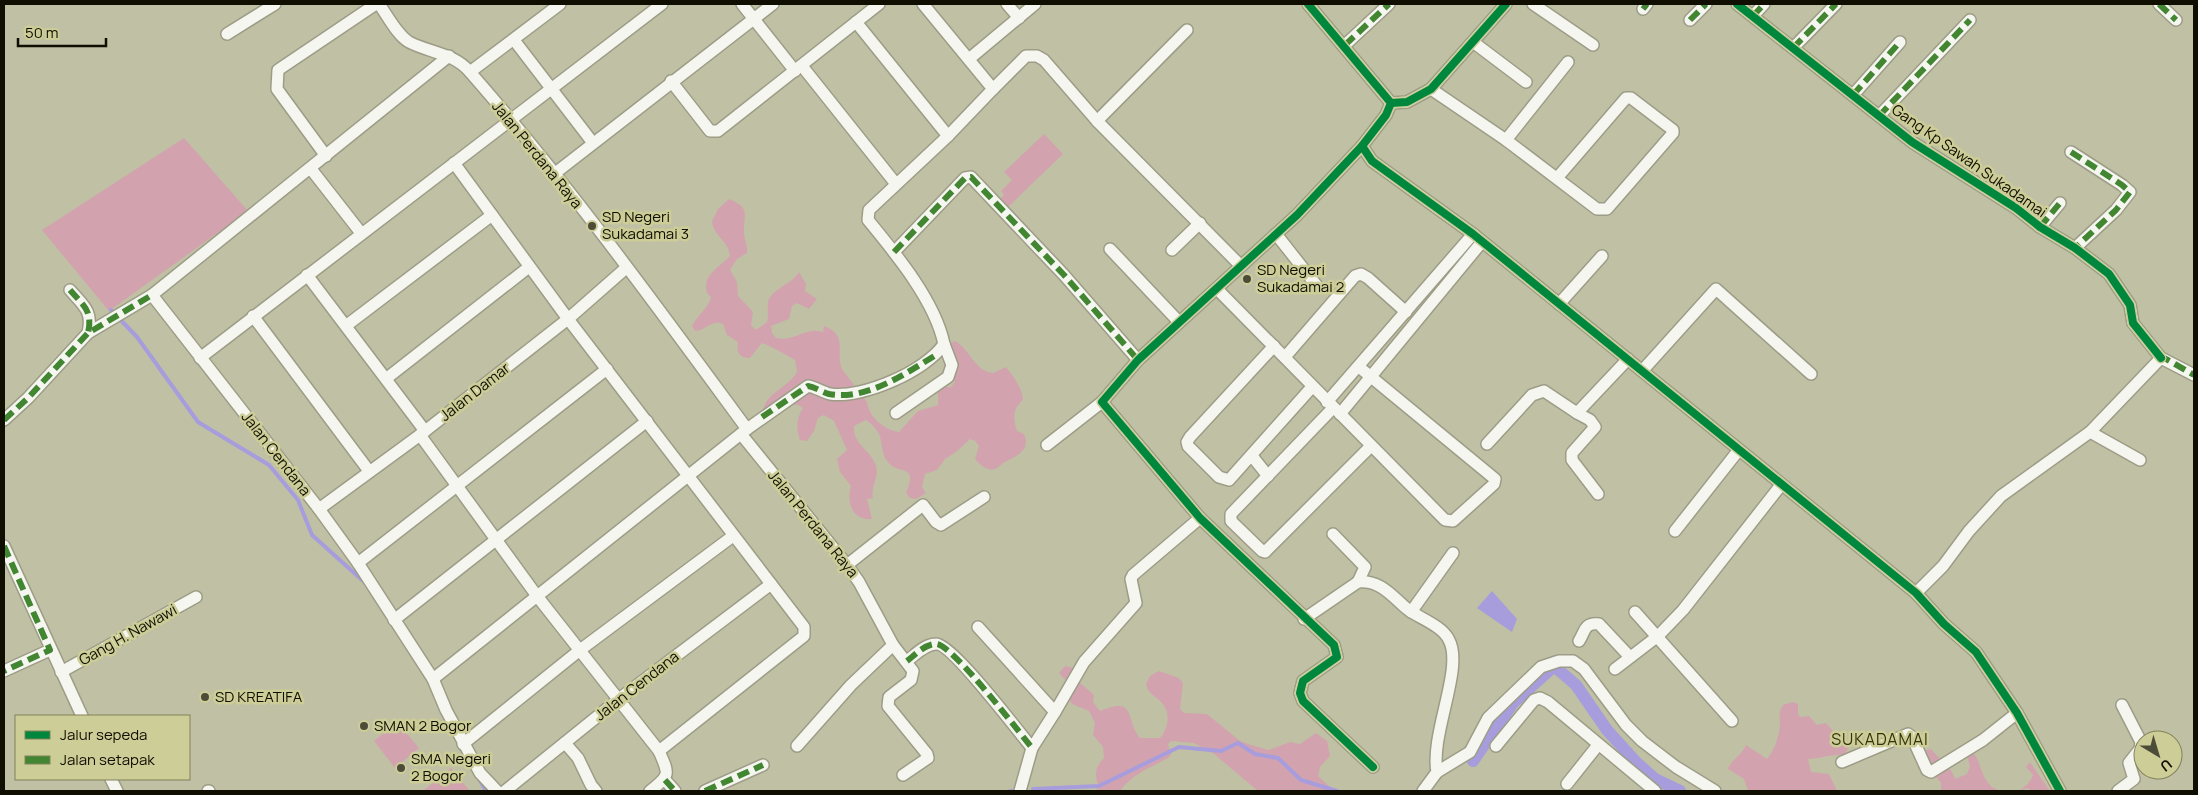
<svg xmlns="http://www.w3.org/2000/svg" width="2198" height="795" viewBox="0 0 2198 795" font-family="Manrope,sans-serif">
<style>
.green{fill:#d2a3ae}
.water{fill:#a79ddd}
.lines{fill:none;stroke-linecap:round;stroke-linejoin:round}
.stream{stroke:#a79ddd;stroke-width:4}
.canal{stroke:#a79ddd;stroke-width:12}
.street-casing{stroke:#9d9d87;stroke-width:14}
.street{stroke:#f6f6f1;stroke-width:11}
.quiet{stroke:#428632;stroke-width:6;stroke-dasharray:12 6;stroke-linecap:butt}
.cycleway-casing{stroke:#cdcd97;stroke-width:11}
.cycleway{stroke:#00873e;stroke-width:8}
.poi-dot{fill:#4d4c39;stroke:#cdcd97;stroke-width:2}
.labels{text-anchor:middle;stroke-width:5;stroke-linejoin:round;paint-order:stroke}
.street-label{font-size:15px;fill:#0f0e00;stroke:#cdcd97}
.poi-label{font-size:15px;fill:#0f0e00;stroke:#cdcd97;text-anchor:start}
.neighbourhood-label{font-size:16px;letter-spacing:1px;fill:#33320b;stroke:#cdcd97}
</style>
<rect width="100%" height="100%" fill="#c0c0a4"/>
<g class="green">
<polygon points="1044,134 1063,154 1007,208 999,200 1004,195 1001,191 1012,180 1004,172"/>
<polygon points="184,138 248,211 109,311 42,230"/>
<path d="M729 199C752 208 743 216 744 232 744 240 748 245 747 253L737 259 730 270 737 282 738 296 753 312 751 325 756 330 767 322C769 316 767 309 768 303 770 289 793 284 799 272L806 284 805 291 817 299 809 309 797 303 792 306 789 319 771 326 772 333 776 338C796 342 805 326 823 332L824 326C849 335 835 353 842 369L867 402C869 417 884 430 899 432L918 411 938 405V391L944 387H951L955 382 952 377 949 344 955 341C971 350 974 371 993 373L1006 367C1013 376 1023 389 1023 400 1012 409 1013 419 1017 431L1024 434C1031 450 1017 456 1005 462 1001 464 998 468 995 469 988 472 979 464 975 459L979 446 975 441 970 439 956 452 945 459 937 470 925 474 922 487 926 493 916 499 910 498 906 493C908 488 912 479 909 474 907 469 894 471 887 461 877 446 888 435 866 420L854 426C853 444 868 448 875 463 881 476 870 486 873 498L867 499 872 519C852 521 846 502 851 486L840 472 837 459 847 450 834 421 824 415 818 418 814 431 807 441 800 440C796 428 796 419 803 408 792 399 775 409 763 413 764 393 787 389 797 372L795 360C792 358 765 343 762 343L750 358C739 358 736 352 738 342L727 335 723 324C711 319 706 331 695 331L692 326C697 316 709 307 711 297L707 293C702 274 719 268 730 256 729 241 713 236 712 221L718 209Z"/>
<path d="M1065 666 1085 671 1079 682 1094 695 1093 702 1100 711C1137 695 1125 720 1140 738H1160C1169 728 1171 712 1161 702 1153 694 1148 694 1146 684L1150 676 1159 671 1179 678 1183 683 1180 709 1184 713 1207 714 1240 741 1251 745 1269 750 1290 742 1300 744 1316 733 1327 741 1330 756 1320 767 1318 776 1331 788V791H1258L1214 754 1194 743 1171 741 1168 744 1171 755 1168 758C1150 768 1132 774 1120 791H1098L1096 788 1098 784C1094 773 1096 766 1104 758L1103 747 1093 735 1095 723 1089 711 1072 704 1062 689 1067 682 1059 673Z"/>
<path d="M1793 702 1798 704V714L1800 717 1809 716 1817 725 1826 723 1838 737 1847 741 1849 747 1844 755C1831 754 1821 759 1808 759L1811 772 1829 774 1837 791H1748L1744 779 1728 769C1732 759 1742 755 1746 745L1767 759C1775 749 1779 737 1780 724 1780 716 1778 713 1783 705Z"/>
<polygon points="397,722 419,748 395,768 374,741"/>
<path d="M1931 749C1940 760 1950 765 1955 779L1967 774 1970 766 1967 756 1973 752C1981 762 1981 776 1990 785 1992 788 1997 789 2001 791H1941V783L1921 756 1926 750Z"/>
<path d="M2030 762 2050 791H2030L2028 788 2018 791C2026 786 2029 784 2033 775L2026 767Z"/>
<polygon points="451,768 470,791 423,791"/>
</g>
<polygon class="water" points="1492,591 1517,619 1512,632 1477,608"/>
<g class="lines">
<g class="stream">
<polyline points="111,310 137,337 198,422 269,465 298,500 312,535 362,580"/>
<polyline points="478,777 486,791"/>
<polyline points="1033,789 1099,786 1179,747 1221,751 1238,743 1255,754 1278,758 1301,780 1337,791"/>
<polyline points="1010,791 1012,791"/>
</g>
<polyline class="canal" points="1473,761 1513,703 1554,666 1576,685 1607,730 1636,762 1655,779 1680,791"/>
<g class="street-casing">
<g id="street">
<path d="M379 4C387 15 397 35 409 42 430 53 454 53 470 72 569 185 658 308 747 429"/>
<polyline points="742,4 795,71"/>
<polyline points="1007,4 1019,18"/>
<polyline points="1308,4 1391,103 1386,115 1362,146 1372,161 1473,234 1916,593 1944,624 1976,652 2017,713 2060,791"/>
<polyline points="1533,4 1593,45"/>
<polyline points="1737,4 1912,142 2016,208 2040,227 2075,248 2109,274 2130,305 2133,323 2161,358 2194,375"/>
<polyline points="2159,4 2176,20"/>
<polyline points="1643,9 1647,4"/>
<polyline points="1753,16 1764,4"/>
<polyline points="1690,20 1706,4"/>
<polyline points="856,22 948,136"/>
<polyline points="227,34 275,4"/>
<polyline points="514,40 593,143"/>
<polyline points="1473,42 1526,82"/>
<polyline points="1345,45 1389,4"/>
<polyline points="1793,48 1836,4"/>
<polyline points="449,56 152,295 319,509 358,563 433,679 446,710 480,773 497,791"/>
<polyline points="969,59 1035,4"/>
<polyline points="802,66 896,184"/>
<polyline points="470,72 560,4"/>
<polyline points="671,81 710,131 718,131 879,4"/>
<polyline points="993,89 1026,56 1037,56 1044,60 1097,121 1241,266"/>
<polyline points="1431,89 1506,140 1597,209 1607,209 1673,133 1673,130 1631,98 1626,98 1557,178"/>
<polyline points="1853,95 1900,42"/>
<polyline points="1391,103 1407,102 1431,89 1506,4"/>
<polyline points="1879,116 1970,20"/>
<polyline points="1097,121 1187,30"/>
<polyline points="1506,140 1568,62"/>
<polyline points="1362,146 1297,215 1138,360 1102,402 1200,518 1334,645 1337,657 1303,681 1300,693 1303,701 1373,767"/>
<polyline points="2071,152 2122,185 2130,192 2116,210 2075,248"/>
<polyline points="326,156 277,89 278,70 376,4"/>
<polyline points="454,163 568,319 804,627 804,636 659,751"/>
<polyline points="311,169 361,233"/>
<polyline points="554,174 773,4"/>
<polyline points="2040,227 2060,203"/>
<polyline points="1276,234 1317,286"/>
<polyline points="1110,249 1179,322"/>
<polyline points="1172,250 1200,223"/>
<polyline points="894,252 965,178 971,177 1064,275 1138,360"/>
<polyline points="307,275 425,431"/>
<polyline points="1217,289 1445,520 1453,521 1494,484 1495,479 1359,367"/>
<path d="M70 290C84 306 93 311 88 333"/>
<polyline points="1559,304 1602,256"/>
<polyline points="253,316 369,471"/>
<polyline points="347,325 492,215"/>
<polyline points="1274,346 1190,437 1187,442 1188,446 1219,477 1229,480 1312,387"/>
<polyline points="1285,357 1355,276 1361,274 1368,278 1406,312"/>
<polyline points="200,358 662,4"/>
<polyline points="1642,371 1716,289 1811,374"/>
<polyline points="387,378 529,267"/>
<polyline points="1327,402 1473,234"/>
<polyline points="1333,408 1231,514 1231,521 1262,551 1265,552 1371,446"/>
<polyline points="896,413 948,377 952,365 944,344"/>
<polyline points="1577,413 1590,420 1595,427 1572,453 1572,460 1598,494"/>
<polyline points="1340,414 1481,243"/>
<polyline points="4,420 28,398 88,333 152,295"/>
<polyline points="2090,432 2140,460"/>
<polyline points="741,434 847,565 859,582 893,645 851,685 797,746"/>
<path d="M420 435 537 596 659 751C669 774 671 775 650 791"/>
<polyline points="1487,444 1532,395 1544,391 1577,413 1628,359"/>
<polyline points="1047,445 1102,402"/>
<polyline points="1252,456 1268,476"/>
<polyline points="319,509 420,435 568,319 626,268"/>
<polyline points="1675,531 1738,451"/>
<polyline points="1333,534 1365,567 1358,582"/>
<polyline points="4,546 82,716"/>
<polyline points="358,563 607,369"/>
<polyline points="847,565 923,505 936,522 941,525 984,497"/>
<polyline points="1916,593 1943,566 1969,531 2001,496 2090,432 2161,358"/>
<polyline points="1411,612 1453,553"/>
<polyline points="1635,612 1732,721"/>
<path d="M1304 619 1358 582C1380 580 1391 595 1406 608 1418 618 1442 625 1449 640 1464 668 1430 734 1437 772L1423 791"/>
<polyline points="394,620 647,421"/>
<polyline points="978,627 1055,712"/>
<path d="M1579 641C1585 632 1584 622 1599 624L1630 657"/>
<polyline points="893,645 913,671 911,680 889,697 888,706 927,754 928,758 903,775"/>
<path d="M907 661C915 655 925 644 936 644 951 643 1019 732 1032 748"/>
<polyline points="1615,669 1658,636 1683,610 1781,485"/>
<polyline points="4,671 50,650"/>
<polyline points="61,672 196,597"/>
<path d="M433 679 747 429 808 386C815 387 822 392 830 394 862 399 926 371 944 344 935 301 896 254 868 220L869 210 948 136 993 89 923 4"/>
<polyline points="565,743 578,758 591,785 596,791"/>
<polyline points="463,744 580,650 733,536"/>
<polyline points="1496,746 1534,700 1540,698 1548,702 1655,791"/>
<polyline points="1842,762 1908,734 1912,737 1927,770 1931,772 1983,740 2017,713"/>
<polyline points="1437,772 1470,752 1488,718 1541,667 1559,661 1573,661 1584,669 1626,725 1642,741 1676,767 1715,791"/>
<polyline points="111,779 117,791"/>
<polyline points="665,780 675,791"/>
<polyline points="1567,784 1598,745"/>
<polyline points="208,791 209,791"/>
<polyline points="505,791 619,699 771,584"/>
<polyline points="705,791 763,765"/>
<polyline points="1020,791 1032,748 1055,712 1084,662 1136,603 1131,579 1133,575 1200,518"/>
<polyline points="2118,791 2134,779 2129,763 2140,749 2141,742 2122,705"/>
</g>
</g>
<use href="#street" class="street"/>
<g class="quiet">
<polyline points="2159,4 2176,20"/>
<polyline points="1643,9 1647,4"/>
<polyline points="1753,16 1764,4"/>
<polyline points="1690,20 1706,4"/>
<polyline points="1345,45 1389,4"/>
<polyline points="1793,48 1836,4"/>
<polyline points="1853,95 1900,42"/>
<polyline points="1879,116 1970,20"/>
<polyline points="2071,152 2122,185 2130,192 2116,210 2075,248"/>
<polyline points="2040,227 2060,203"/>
<polyline points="894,252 965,178 971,177 1064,275 1138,360"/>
<path d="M70 290C84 306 93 311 88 333"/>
<polyline points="2159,355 2194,375"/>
<path d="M762 417 808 386C815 387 822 392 829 394 867 401 906 373 936 355"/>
<polyline points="4,420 28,398 88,333 152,295"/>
<polyline points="4,546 50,650 4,671"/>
<path d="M907 661C915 655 925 644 936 644 951 643 1019 732 1032 748"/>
<polyline points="665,780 675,791"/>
<polyline points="705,791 763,765"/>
</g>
<g class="cycleway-casing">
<g id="cycleway">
<polyline points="1308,4 1391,103 1386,115 1362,146 1372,161 1473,234 1916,593 1944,624 1976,652 2017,713 2060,791"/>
<polyline points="1737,4 1912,142 2016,208 2040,227 2075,248 2109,274 2130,305 2133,323 2161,358"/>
<polyline points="1391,103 1407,102 1431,89 1506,4"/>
<polyline points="1362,146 1297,215 1138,360 1102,402 1200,518 1334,645 1337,657 1303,681 1300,693 1303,701 1373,767"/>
</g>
</g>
<use href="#cycleway" class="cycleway"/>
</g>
<g class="poi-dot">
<circle cx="592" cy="226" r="5"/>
<circle cx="1247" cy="279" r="5"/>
<circle cx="205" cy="697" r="5"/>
<circle cx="364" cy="726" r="5"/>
<circle cx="401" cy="768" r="5"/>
</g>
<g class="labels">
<g class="street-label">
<text transform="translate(537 155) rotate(51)" y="5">Jalan Perdana Raya</text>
<text transform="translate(1969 161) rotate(35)" y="5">Gang Kp Sawah Sukadamai</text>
<text transform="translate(475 392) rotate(-38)" y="5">Jalan Damar</text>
<text transform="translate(276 454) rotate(52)" y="5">Jalan Cendana</text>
<text transform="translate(813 524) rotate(51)" y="5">Jalan Perdana Raya</text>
<text transform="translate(128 635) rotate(-29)" y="5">Gang H. Nawawi</text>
<text transform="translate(637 686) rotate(-38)" y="5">Jalan Cendana</text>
</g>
<g class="poi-label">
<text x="602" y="222">SD Negeri<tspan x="602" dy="17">Sukadamai 3</tspan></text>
<text x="1257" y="275">SD Negeri<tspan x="1257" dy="17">Sukadamai 2</tspan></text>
<text x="215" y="702">SD KREATIFA</text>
<text x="374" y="731">SMAN 2 Bogor</text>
<text x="411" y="764">SMA Negeri<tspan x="411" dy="17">2 Bogor</tspan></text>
</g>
<g class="neighbourhood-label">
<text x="1880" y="745">SUKADAMAI</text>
</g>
</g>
<rect width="2198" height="795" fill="none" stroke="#0f0e00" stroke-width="10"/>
<rect x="15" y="715" width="175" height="65" fill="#cdcd97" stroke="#81815b"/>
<rect x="25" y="731" width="25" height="8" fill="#00873e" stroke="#81815b"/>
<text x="60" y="740" font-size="15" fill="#0f0e00">Jalur sepeda</text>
<rect x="25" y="756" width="25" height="8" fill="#428632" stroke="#81815b"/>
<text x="60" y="765" font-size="15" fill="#0f0e00">Jalan setapak</text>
<g transform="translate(2158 755) rotate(142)"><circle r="24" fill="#cdcd97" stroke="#81815b"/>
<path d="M0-4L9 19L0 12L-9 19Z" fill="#4d4c39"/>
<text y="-8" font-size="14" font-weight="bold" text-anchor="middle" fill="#0f0e00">U</text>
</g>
<path d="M18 38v8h88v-8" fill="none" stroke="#0f0e00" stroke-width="2.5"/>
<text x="25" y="38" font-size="15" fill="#0f0e00" stroke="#cdcd97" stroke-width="4" paint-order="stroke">50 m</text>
</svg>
